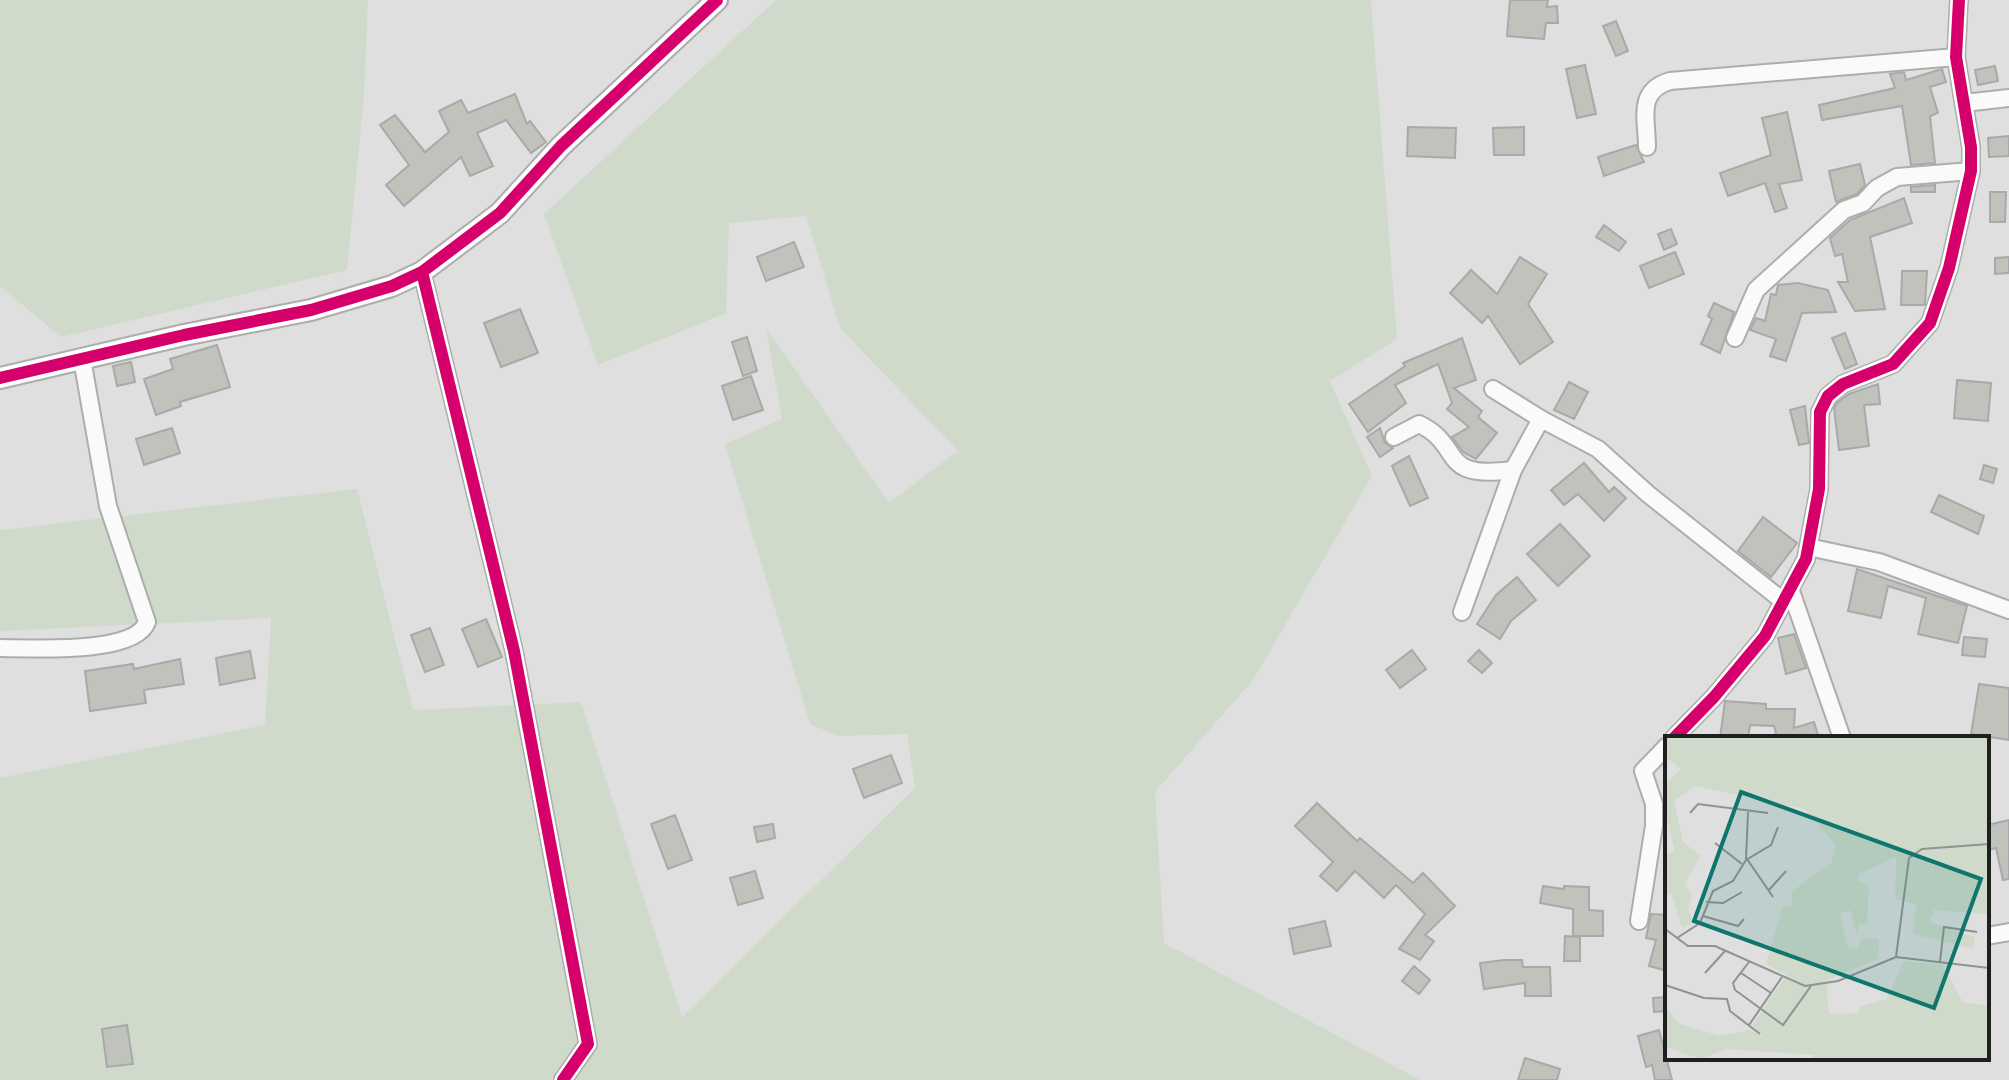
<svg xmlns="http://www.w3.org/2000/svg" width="2009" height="1080" viewBox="0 0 2009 1080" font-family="'Roboto Condensed',sans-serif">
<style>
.green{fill:#d0dacb}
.building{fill:#bfc3bc;stroke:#a8a9a8;stroke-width:2}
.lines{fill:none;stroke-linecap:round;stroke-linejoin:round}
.minor-casing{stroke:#acaeac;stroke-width:20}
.tertiary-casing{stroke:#acaeac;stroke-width:24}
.minor{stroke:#fafafa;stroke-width:16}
.tertiary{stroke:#fafafa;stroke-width:20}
.cycleway-casing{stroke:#fff;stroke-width:17}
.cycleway{stroke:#d6006c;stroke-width:12}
.inset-road{fill:none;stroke:#919291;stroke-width:2}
.view{fill:#0f766e;fill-opacity:0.15;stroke:#0f766e;stroke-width:4}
.inset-edge{fill:none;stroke:#1e1f1e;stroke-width:4}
</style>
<rect width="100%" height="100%" fill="#dedfde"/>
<g class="green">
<polygon points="0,0 368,0 364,95 347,270 61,337 0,286"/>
<polygon points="776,0 1371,0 1397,339 1330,381 1372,476 1253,680 1155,792 1164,943 1420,1080 0,1080 0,778 265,725 271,618 0,631 0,530 357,489 413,710 581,702 682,1017 915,788 907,734 839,736 810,724 725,444 782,419 766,328 889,503 958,451 840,328 806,216 729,223 726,313 598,365 544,214"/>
</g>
<g class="building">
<polygon points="1510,0 1548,0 1547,7 1557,6 1558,23 1546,23 1544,39 1507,36"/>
<polygon points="1616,21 1628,51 1616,56 1603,26"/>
<polygon points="1585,65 1596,114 1577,118 1566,69"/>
<polygon points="1995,66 1998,81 1978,85 1975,70"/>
<polygon points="1942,69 1946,82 1930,87 1938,113 1930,116 1935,163 1911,165 1902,106 1822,120 1819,105 1895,88 1890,74 1904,72 1906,80"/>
<polygon points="515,94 527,124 530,121 546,142 531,153 506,120 477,133 493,166 470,176 461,157 404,206 386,185 409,165 380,125 395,115 425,152 449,132 439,111 461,100 468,113"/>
<polygon points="1787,112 1802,180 1779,184 1787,208 1775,212 1765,183 1728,196 1720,173 1771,155 1762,118"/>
<polygon points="1408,127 1456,128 1455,158 1407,156"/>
<polygon points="1524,127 1524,155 1494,155 1493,128"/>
<polygon points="2009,136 2009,156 1989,157 1988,138"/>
<polygon points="1636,145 1644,162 1604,176 1598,157"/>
<polygon points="1860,164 1865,185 1857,194 1836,202 1829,171"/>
<polygon points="1935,185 1935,192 1911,192 1911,187"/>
<polygon points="1990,192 2006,192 2005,222 1990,222"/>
<polygon points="1904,198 1912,223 1870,237 1885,309 1855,311 1838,282 1848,282 1842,254 1835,256 1830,238 1850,220"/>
<polygon points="1604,225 1626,242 1619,251 1596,237"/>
<polygon points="1671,229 1677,244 1664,250 1658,234"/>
<polygon points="794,242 804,267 766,281 757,257"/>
<polygon points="1675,252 1684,274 1649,288 1640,266"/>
<polygon points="1520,257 1547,274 1528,304 1553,342 1520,364 1488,316 1482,323 1450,293 1471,270 1497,294"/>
<polygon points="2009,257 2009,273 1995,274 1995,258"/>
<polygon points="1902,271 1927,271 1925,305 1901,305"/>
<polygon points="1798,283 1828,290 1836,312 1802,313 1786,361 1770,356 1776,339 1750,330 1756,318 1765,321 1771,294 1776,295 1778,285"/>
<polygon points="1714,303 1734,312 1720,353 1701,344 1712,319 1708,316"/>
<polygon points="520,309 538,353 501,367 484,323"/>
<polygon points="1845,333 1857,364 1845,369 1832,338"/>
<polygon points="747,337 757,371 743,376 732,342"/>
<polygon points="1462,338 1476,380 1454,388 1482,411 1478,417 1497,433 1476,459 1463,452 1452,437 1469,427 1447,409 1452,403 1438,364 1395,385 1406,403 1368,432 1349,404 1405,366 1403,363"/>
<polygon points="217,345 230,387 180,402 181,406 156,415 144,379 173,369 170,359"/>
<polygon points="131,362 135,382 117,386 113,366"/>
<polygon points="751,376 763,410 733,420 722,386"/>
<polygon points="1957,380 1991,383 1988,421 1954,418"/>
<polygon points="1569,382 1588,392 1574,419 1554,410"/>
<polygon points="1878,384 1880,404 1864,405 1869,446 1839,450 1834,408 1837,403 1849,394"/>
<polygon points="1805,406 1809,443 1799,445 1790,410"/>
<polygon points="172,428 180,453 144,465 136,439"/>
<polygon points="1380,428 1385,443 1393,448 1380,457 1367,437"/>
<polygon points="1409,456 1428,498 1410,506 1392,466"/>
<polygon points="1584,463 1609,492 1614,487 1626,498 1604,521 1578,494 1564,505 1551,490"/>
<polygon points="1984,465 1997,469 1993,483 1980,479"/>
<polygon points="1939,495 1984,516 1978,534 1931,512"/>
<polygon points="1763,517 1797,543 1771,577 1738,551"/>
<polygon points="1560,524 1590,556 1558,586 1527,554"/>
<polygon points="1857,569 1967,606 1958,643 1918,634 1926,598 1888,586 1881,618 1848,611"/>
<polygon points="1517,577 1536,600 1511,621 1500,639 1477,624 1496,595"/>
<polygon points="486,619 502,657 478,667 462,629"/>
<polygon points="430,628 444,665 425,672 411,635"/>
<polygon points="1794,634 1806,668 1786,674 1778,638"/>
<polygon points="1964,637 1987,639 1985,657 1962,655"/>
<polygon points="1412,650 1426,669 1400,688 1386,670"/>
<polygon points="1479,650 1492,663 1482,673 1468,661"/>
<polygon points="250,651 255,678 220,685 216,658"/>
<polygon points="180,659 184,684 144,690 146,703 90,711 85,671 133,664 134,669"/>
<polygon points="1979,684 2009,688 2009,740 1971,734"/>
<polygon points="1725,701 1766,704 1766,709 1795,709 1794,728 1814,722 1819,738 1772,738 1776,733 1774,726 1750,725 1748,738 1720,738"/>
<polygon points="891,755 902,783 864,798 853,769"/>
<polygon points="1317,803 1357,841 1360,838 1413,883 1423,873 1455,906 1425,935 1434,941 1420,960 1399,949 1425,914 1396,885 1384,898 1355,871 1337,891 1320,876 1333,862 1295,826"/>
<polygon points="675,815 692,860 668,869 651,824"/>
<polygon points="2009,820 2009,879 2003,880 1996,848 1987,850 1987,825"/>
<polygon points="773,824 775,838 757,842 754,827"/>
<polygon points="755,871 763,898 738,905 730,878"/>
<polygon points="1543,886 1564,889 1564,886 1589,887 1589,910 1603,911 1603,936 1573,936 1573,909 1540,903"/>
<polygon points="1651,914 1667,915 1667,971 1649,966 1656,940 1646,938"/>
<polygon points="1325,921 1331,946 1294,954 1289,929"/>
<polygon points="1565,936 1580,937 1580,961 1564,961"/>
<polygon points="1504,960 1522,960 1523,967 1550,967 1551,996 1525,996 1525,983 1484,989 1480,963"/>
<polygon points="1414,966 1430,980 1419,994 1402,981"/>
<polygon points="1667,997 1667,1011 1654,1012 1653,998"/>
<polygon points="127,1025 133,1064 107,1067 102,1029"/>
<polygon points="1659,1030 1672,1080 1655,1080 1652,1065 1646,1067 1638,1036"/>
<polygon points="1525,1058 1560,1069 1557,1080 1518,1080"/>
</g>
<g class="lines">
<g class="minor-casing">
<g id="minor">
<polyline points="1964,103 2009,98"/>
<path d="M1647 147C1647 119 1636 91 1670 81L1956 57"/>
<polyline points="422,272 514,651 588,1044 563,1080"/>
<polyline points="1735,338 1756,290 1844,210 1863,203 1877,188 1897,177 1971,171"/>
<polyline points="1493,389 1541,419 1598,449 1648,494 1783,601"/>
<path d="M1394 437 1419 424C1465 446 1436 480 1513 470"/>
<polyline points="1808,547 1879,562 2009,610"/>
<polyline points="1791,591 1842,738"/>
<polyline points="1462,612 1513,470 1541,419"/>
<path d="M0 648C31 648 135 655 147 622L108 506 82 359"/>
<polyline points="1674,738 1714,697 1765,636 1806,559 1819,489 1820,412 1828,396 1843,384 1893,364 1930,323 1949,268 1971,171 1971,147 1956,57 1959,0"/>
<polyline points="1639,921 1654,826 1654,804 1643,771 1667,746"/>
<polyline points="1987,936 2009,932"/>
</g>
</g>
<g class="tertiary-casing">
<polyline id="tertiary" points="0,378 184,335 311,310 392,286 422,272 500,213 561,146 717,0"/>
</g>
<use href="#minor" class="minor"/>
<use href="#tertiary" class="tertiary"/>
<g class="cycleway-casing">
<g id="cycleway">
<polyline points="422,272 514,651 588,1044 563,1080"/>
<polyline points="0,378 184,335 311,310 392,286 422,272 500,213 561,146 717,0"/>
<polyline points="1674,738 1714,697 1765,636 1806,559 1819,489 1820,412 1828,396 1843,384 1893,364 1930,323 1949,268 1971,171 1971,147 1956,57 1959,0"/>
</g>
</g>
<use href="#cycleway" class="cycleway"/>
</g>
<g transform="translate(1665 736)">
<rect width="324" height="324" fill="#dedfde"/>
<path d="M0 1H324V178L269 174 264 186 310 201 308 213 248 198 251 169 230 163 231 121 194 138 193 145 204 150 202 188H194L192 200 185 174 175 177 182 211 192 214 196 203 214 202 213 223 163 244 162 257 164 278 194 277 195 270 222 263 239 225 277 229 298 266 324 270V323H148V319L61 313 36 323 0 311V271L15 288 55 300 84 294 98 301 87 289 122 239 101 228 117 171 127 169 126 156 166 127 171 109 139 73 30 50 9 65 18 106 36 120 20 147 27 159 23 174 29 186 17 192 7 159 0 158V119L10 115 0 77V48L16 33 0 21Z" fill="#d0dacb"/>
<path class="inset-road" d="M25 77 33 68 103 77M50 107 77 128M81 123 83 76M82 123 108 161M103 155 121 135M41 166 58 167 77 156M38 180 73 190 79 183M0 193 23 210H50L140 250 173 245 231 221 324 232M0 195V249M12 202 35 187 48 155 68 145 81 124 106 109 113 91M231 221 244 122 257 113 324 108M84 226 68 247 70 254 118 289 146 250M275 226 279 191 312 196M40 237 60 215M76 237 106 257M0 249 39 262 62 263 65 275 95 298M84 289 117 241"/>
<path class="view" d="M76 56 316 143 269 272 29 185Z"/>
<rect width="324" height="324" class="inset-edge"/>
</g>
</svg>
